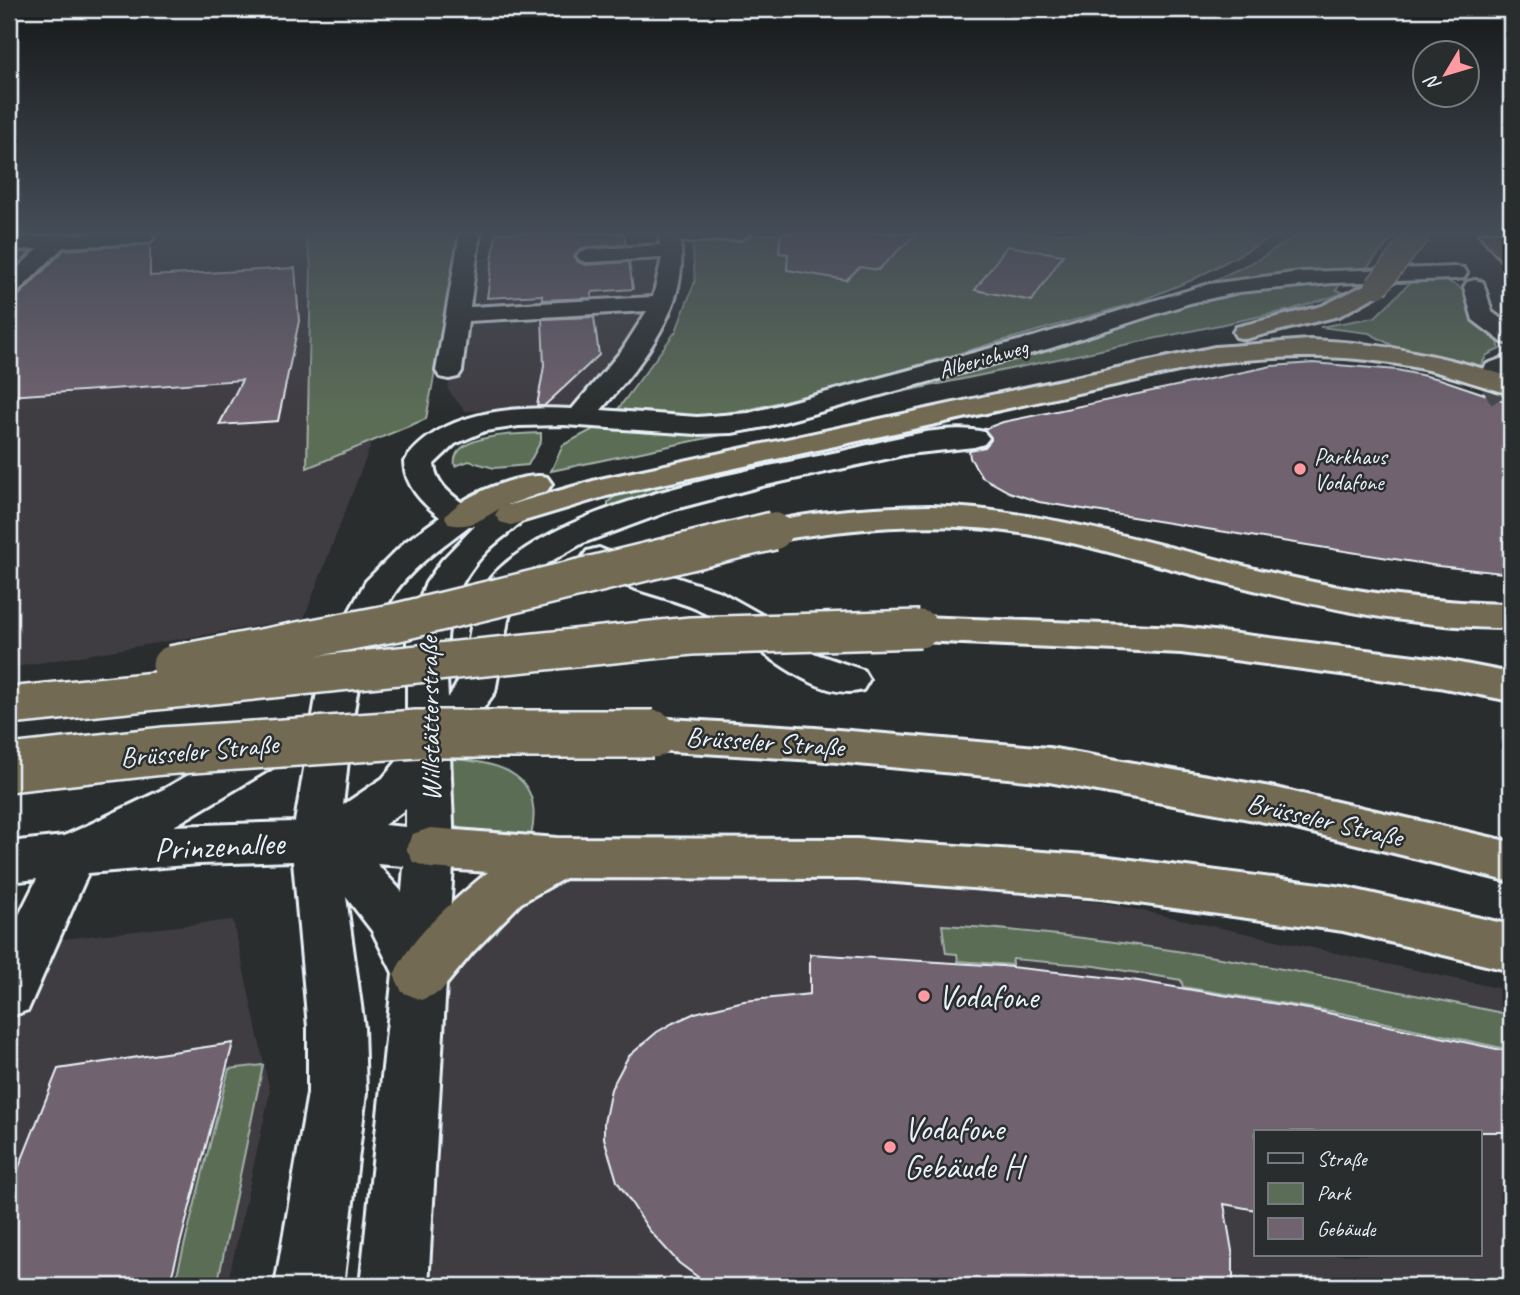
<svg xmlns="http://www.w3.org/2000/svg" width="1520" height="1295" viewBox="0 0 1520 1295" font-family="Caveat,sans-serif">
<style>
.built{fill:#3f3d42;fill-rule:evenodd}
.green{fill:#5b6d57;stroke:#a2afa8;stroke-width:2}
.building{fill:#71626f;stroke:#e8f1f8;stroke-width:2}
.lines{fill:none;stroke-linecap:round;stroke-linejoin:round}
.minor-tunnel{stroke:#464a4c;stroke-width:29;stroke-dasharray:29 14;stroke-linecap:butt}
.minor-casing{stroke:#e8f1f8;stroke-width:6}
.highway-casing{stroke:#e8f1f8;stroke-width:6}
.minor{fill:#2a2d2e;fill-rule:evenodd}
.highway{fill:#736b52;fill-rule:evenodd}
.highway-bridge-far2-casing{stroke:#e8f1f8;stroke-width:25;stroke-linecap:butt}
.highway-bridge-far1-casing{stroke:#e8f1f8;stroke-width:42;stroke-linecap:butt}
.highway-bridge-casing{stroke:#e8f1f8;stroke-width:52;stroke-linecap:butt}
.highway-bridge-far2{stroke:#736b52;stroke-width:23}
.highway-bridge-far1{stroke:#736b52;stroke-width:37}
.highway-bridge{stroke:#736b52;stroke-width:47}
.poi-dot{fill:#ff9aa2;stroke:#2a2d2e;stroke-width:2.5}
.labels{text-anchor:middle;stroke-width:5;stroke-linejoin:round;paint-order:stroke}
.far-street-label{font-size:23px;fill:#e8f1f8;stroke:#2a2d2e}
.far-poi-label{font-size:23px;fill:#e8f1f8;stroke:#2a2d2e;text-anchor:start}
.street-label{font-size:28px;fill:#e8f1f8;stroke:#2a2d2e}
.near-street-label{font-size:33px;fill:#e8f1f8;stroke:#2a2d2e}
.near-poi-label{font-size:33px;fill:#e8f1f8;stroke:#2a2d2e;text-anchor:start}
</style>
<rect width="100%" height="100%" fill="#2a2d2e"/>
<filter id="ink" filterUnits="userSpaceOnUse"><feTurbulence type="fractalNoise" baseFrequency=".0143" numOctaves="2"/><feDisplacementMap in="SourceGraphic" scale="14" xChannelSelector="R" yChannelSelector="G"/><feConvolveMatrix kernelMatrix="1 2 1 2 8 2 1 2 1" color-interpolation-filters="sRGB"/></filter>
<g filter="url(#ink)">
<g class="built">
<polygon points="9,233 305,233 311,265 308,468 372,442 304,618 9,668"/>
<polygon points="664,248 666,284 632,346 579,409 465,411 448,390 469,259"/>
<path d="M501 874 835 877 1106 903 1511 991V1015L1332 977 1191 953 1015 929 957 954 1012 965V959L1095 966 1182 980 1184 987 1336 1012 1511 1050V1286H427L447 961ZM1256 1132H1480V1255H1256Z"/>
<polygon points="233,920 270,1092 227,1286 9,1286 9,945"/>
</g>
<g class="green">
<polygon points="305,233 461,233 426,419 307,468 311,265"/>
<polygon points="797,233 1272,233 1278,234 1192,280 1138,302 842,387 751,409 705,416 643,414 618,409 676,331 695,281 692,239"/>
<polygon points="1301,233 1397,233 1363,272 1211,282 1259,259"/>
<polygon points="1417,276 1439,278 1458,286 1509,343 1498,343 1500,349 1487,355 1480,367 1399,349 1369,333 1320,327 1375,317"/>
<polygon points="1343,281 1336,290 1344,293 1290,310 863,400 1058,343 1176,303 1246,287"/>
<polygon points="609,421 731,433 551,471 563,445"/>
<path d="M541 433V441L528 465 494 468 469 461 455 466C449 433 520 434 541 433Z"/>
<polygon points="724,471 727,474 608,509 608,502 619,493"/>
<path d="M451 759C502 762 545 775 531 836L463 832 455 825Z"/>
<path d="M942 925C1131 936 1317 974 1502 1013L1511 1015V1050L1336 1012 1183 987 1181 980 1095 966 1013 959 1012 965 958 961 957 954 946 953Z"/>
<polygon points="263,1065 217,1286 174,1286 229,1069"/>
</g>
<g class="building">
<polygon points="496,233 624,233 626,245 586,247 578,250 574,256 578,262 586,265 629,262 633,289 592,292 592,298 542,300 542,295 487,298"/>
<polygon points="781,233 917,233 878,270 860,267 846,280 787,270 788,254 779,253"/>
<polygon points="150,244 150,276 295,268 299,321 278,421 219,425 242,380 9,396 9,297 19,295 64,250"/>
<polygon points="1007,246 1063,255 1032,301 975,290"/>
<polygon points="9,252 9,253 31,252 9,273"/>
<polygon points="594,317 599,355 544,406 537,406 544,366 542,319"/>
<polygon points="1313,363 1397,370 1440,379 1511,403 1511,574 1438,566 1039,502 1009,492 982,477 970,458 969,450 985,447 991,440 984,429 1003,422 1272,366"/>
<polygon points="810,954 1002,966 1132,980 1314,1010 1511,1052 1511,1132 1256,1132 1256,1210 1224,1204 1233,1257 1233,1286 710,1286 679,1263 649,1230 617,1181 604,1138 604,1123 611,1089 628,1057 657,1032 673,1023 695,1013 744,1001 810,994"/>
<polygon points="233,1043 169,1286 9,1286 9,1192 58,1069"/>
</g>
<g class="lines">
<polyline class="minor-tunnel" points="1484,392 1511,376"/>
<g class="minor-casing">
<g id="minor">
<polygon points="103,233 151,233 154,237 151,241 144,243 63,247 17,293 9,295 9,276 38,249 9,250 9,238"/>
<path d="M460 233H480L470 307 653 297 662 258 587 262 580 260 577 256 580 252 587 250 660 245 659 233H751L741 239 680 242C690 307 641 364 601 410L697 417 749 413 1033 337 1209 284 1301 272 1456 267 1464 268 1467 273 1464 278 1456 279 1332 283 1239 292 1190 303 1051 348 765 427 732 433 697 434 564 425 519 426 485 431 455 444 434 464C436 485 452 495 468 507L511 505 522 508 527 515C517 529 499 538 487 551 442 597 445 639 448 698 477 662 461 607 496 572 571 499 743 472 843 451 884 442 943 422 984 432L989 438 984 444 974 447 908 454 762 486 675 509 583 543 546 564 520 588 508 620 495 692 450 755 454 848 428 1286H360L393 973 372 931 346 897 364 1027 366 1093 343 1286H275L308 1093V1027L293 861 199 864 88 873 28 1010 9 1017V935L37 879 9 882V842L64 836 84 827 164 789 266 731 281 726 296 731 302 742 296 753 174 826 295 822 317 692 330 646 366 581 405 542 440 517C422 503 405 486 404 462 440 410 515 406 572 409L622 350 647 311 468 321 462 371 458 377 449 379 440 377 436 371ZM469 526H475L442 560 426 583 411 619 407 638V749L383 778 343 805C352 734 353 656 394 594 413 566 443 546 469 526ZM406 809V827L384 825ZM377 864 404 866 402 892Z"/>
<polygon points="1475,280 1483,282 1492,312 1511,326 1511,344 1502,342 1473,320 1464,287 1467,282"/>
<polygon points="1511,355 1511,373 1496,378 1487,376 1483,370 1487,364"/>
<path d="M599 548 645 567 721 592 764 616 816 654 863 670 869 680 863 690C809 705 742 628 694 608 663 595 601 585 582 558L587 551Z"/>
</g>
</g>
<g class="highway-casing">
<g id="highway">
<polygon points="1479,233 1500,233 1511,246 1511,265 1504,263"/>
<polygon points="1377,279 1385,281 1388,286 1385,291 1339,316 1245,339 1236,337 1233,332 1236,327 1322,306"/>
<path d="M1309 340C1379 342 1445 356 1511 377V394C1482 387 1453 375 1423 369 1350 353 1289 355 1215 363L607 496 511 525 500 522 495 515 499 509C482 519 469 529 449 524L445 517C459 496 523 471 547 477L552 484 547 491 502 507 600 479 1215 347Z"/>
<path d="M931 506C1053 510 1167 549 1285 576 1360 593 1434 603 1511 604V628C1400 628 1294 601 1187 573 1127 557 1067 539 1006 531 928 521 850 528 773 541L761 538 756 531 761 524C816 510 875 507 931 506Z"/>
<polygon points="920,617 1181,627 1439,659 1511,673 1511,701 1439,687 1181,653 920,641 907,638 901,629 907,620"/>
<polygon points="653,718 815,728 1049,748 1276,788 1511,842 1511,882 1276,824 1049,782 815,760 653,750 638,745 632,734 638,723"/>
<path d="M430 828 558 838 857 839 1101 856 1343 887 1511 925V971L1343 931 1101 898 857 879 565 878 521 903 472 953 440 992 421 1000 402 992 394 975C412 935 454 900 488 872L430 868 413 862 406 848 413 834Z"/>
</g>
</g>
<use href="#minor" class="minor"/>
<use href="#highway" class="highway"/>
<g class="highway-bridge-far2-casing">
<polyline id="highway-bridge-far2" points="1377,286 1419,233"/>
</g>
<g class="highway-bridge-far1-casing">
<g id="highway-bridge-far1">
<polyline points="171,665 398,622 773,531"/>
<polyline points="9,706 691,636 920,629"/>
</g>
</g>
<g class="highway-bridge-casing">
<polyline id="highway-bridge" points="9,768 163,751 417,734 653,734"/>
</g>
<use href="#highway-bridge-far2" class="highway-bridge-far2"/>
<use href="#highway-bridge-far1" class="highway-bridge-far1"/>
<use href="#highway-bridge" class="highway-bridge"/>
</g>
</g>
<linearGradient id="sky" x2="0" y2="1"><stop stop-color="#171919"/><stop offset="0.56" stop-color="#444c57"/><stop offset="1" stop-color="#444c57" stop-opacity="0"/></linearGradient>
<rect width="1520" height="414" fill="url(#sky)"/>
<g class="poi-dot">
<circle cx="1300" cy="469" r="7"/>
<circle cx="924" cy="996" r="7"/>
<circle cx="890" cy="1147" r="7"/>
</g>
<g class="labels">
<g class="far-street-label">
<text transform="translate(983 358) rotate(-16)" y="8">Alberichweg</text>
</g>
<g class="far-poi-label">
<text x="1314" y="464">Parkhaus<tspan x="1314" dy="26">Vodafone</tspan></text>
</g>
<g class="street-label">
<text transform="translate(429 719) rotate(-91)" y="10">Willstätterstraße</text>
<text transform="translate(765 741) rotate(4)" y="10">Brüsseler Straße</text>
<text transform="translate(199 750) rotate(-5)" y="10">Brüsseler Straße</text>
<text transform="translate(1325 819) rotate(13)" y="10">Brüsseler Straße</text>
</g>
<g class="near-street-label">
<text transform="translate(219 845) rotate(-3)" y="12">Prinzenallee</text>
</g>
<g class="near-poi-label">
<text x="938" y="1008">Vodafone</text>
<text x="904" y="1140">Vodafone<tspan x="904" dy="38">Gebäude H</tspan></text>
</g>
</g>
<rect width="1520" height="1295" fill="none" stroke="#2a2d2e" stroke-width="35"/>
<rect x="18" y="18" width="1485" height="1260" fill="none" stroke="#e8f1f8" stroke-width="2.5" filter="url(#ink)"/>
<rect x="1254" y="1130" width="228" height="126" fill="#2a2d2e" stroke="#767b7f" stroke-width="2"/>
<rect x="1268" y="1153" width="35" height="10" fill="#2a2d2e" stroke="#767b7f" stroke-width="2"/>
<text x="1317" y="1166" font-size="21" fill="#e8f1f8">Straße</text>
<rect x="1268" y="1183" width="35" height="21" fill="#5b6d57" stroke="#767b7f" stroke-width="2"/>
<text x="1317" y="1200" font-size="21" fill="#e8f1f8">Park</text>
<rect x="1268" y="1218" width="35" height="21" fill="#71626f" stroke="#767b7f" stroke-width="2"/>
<text x="1317" y="1236" font-size="21" fill="#e8f1f8">Gebäude</text>
<g transform="translate(1446 74) rotate(232)"><circle r="33" fill="#2a2d2e" stroke="#767b7f" stroke-width="2"/>
<path d="M0-5L12 26L0 18L-12 26Z" fill="#ff9aa2"/>
<text y="-10" font-size="19" font-weight="bold" text-anchor="middle" fill="#e8f1f8">N</text>
</g>
</svg>
